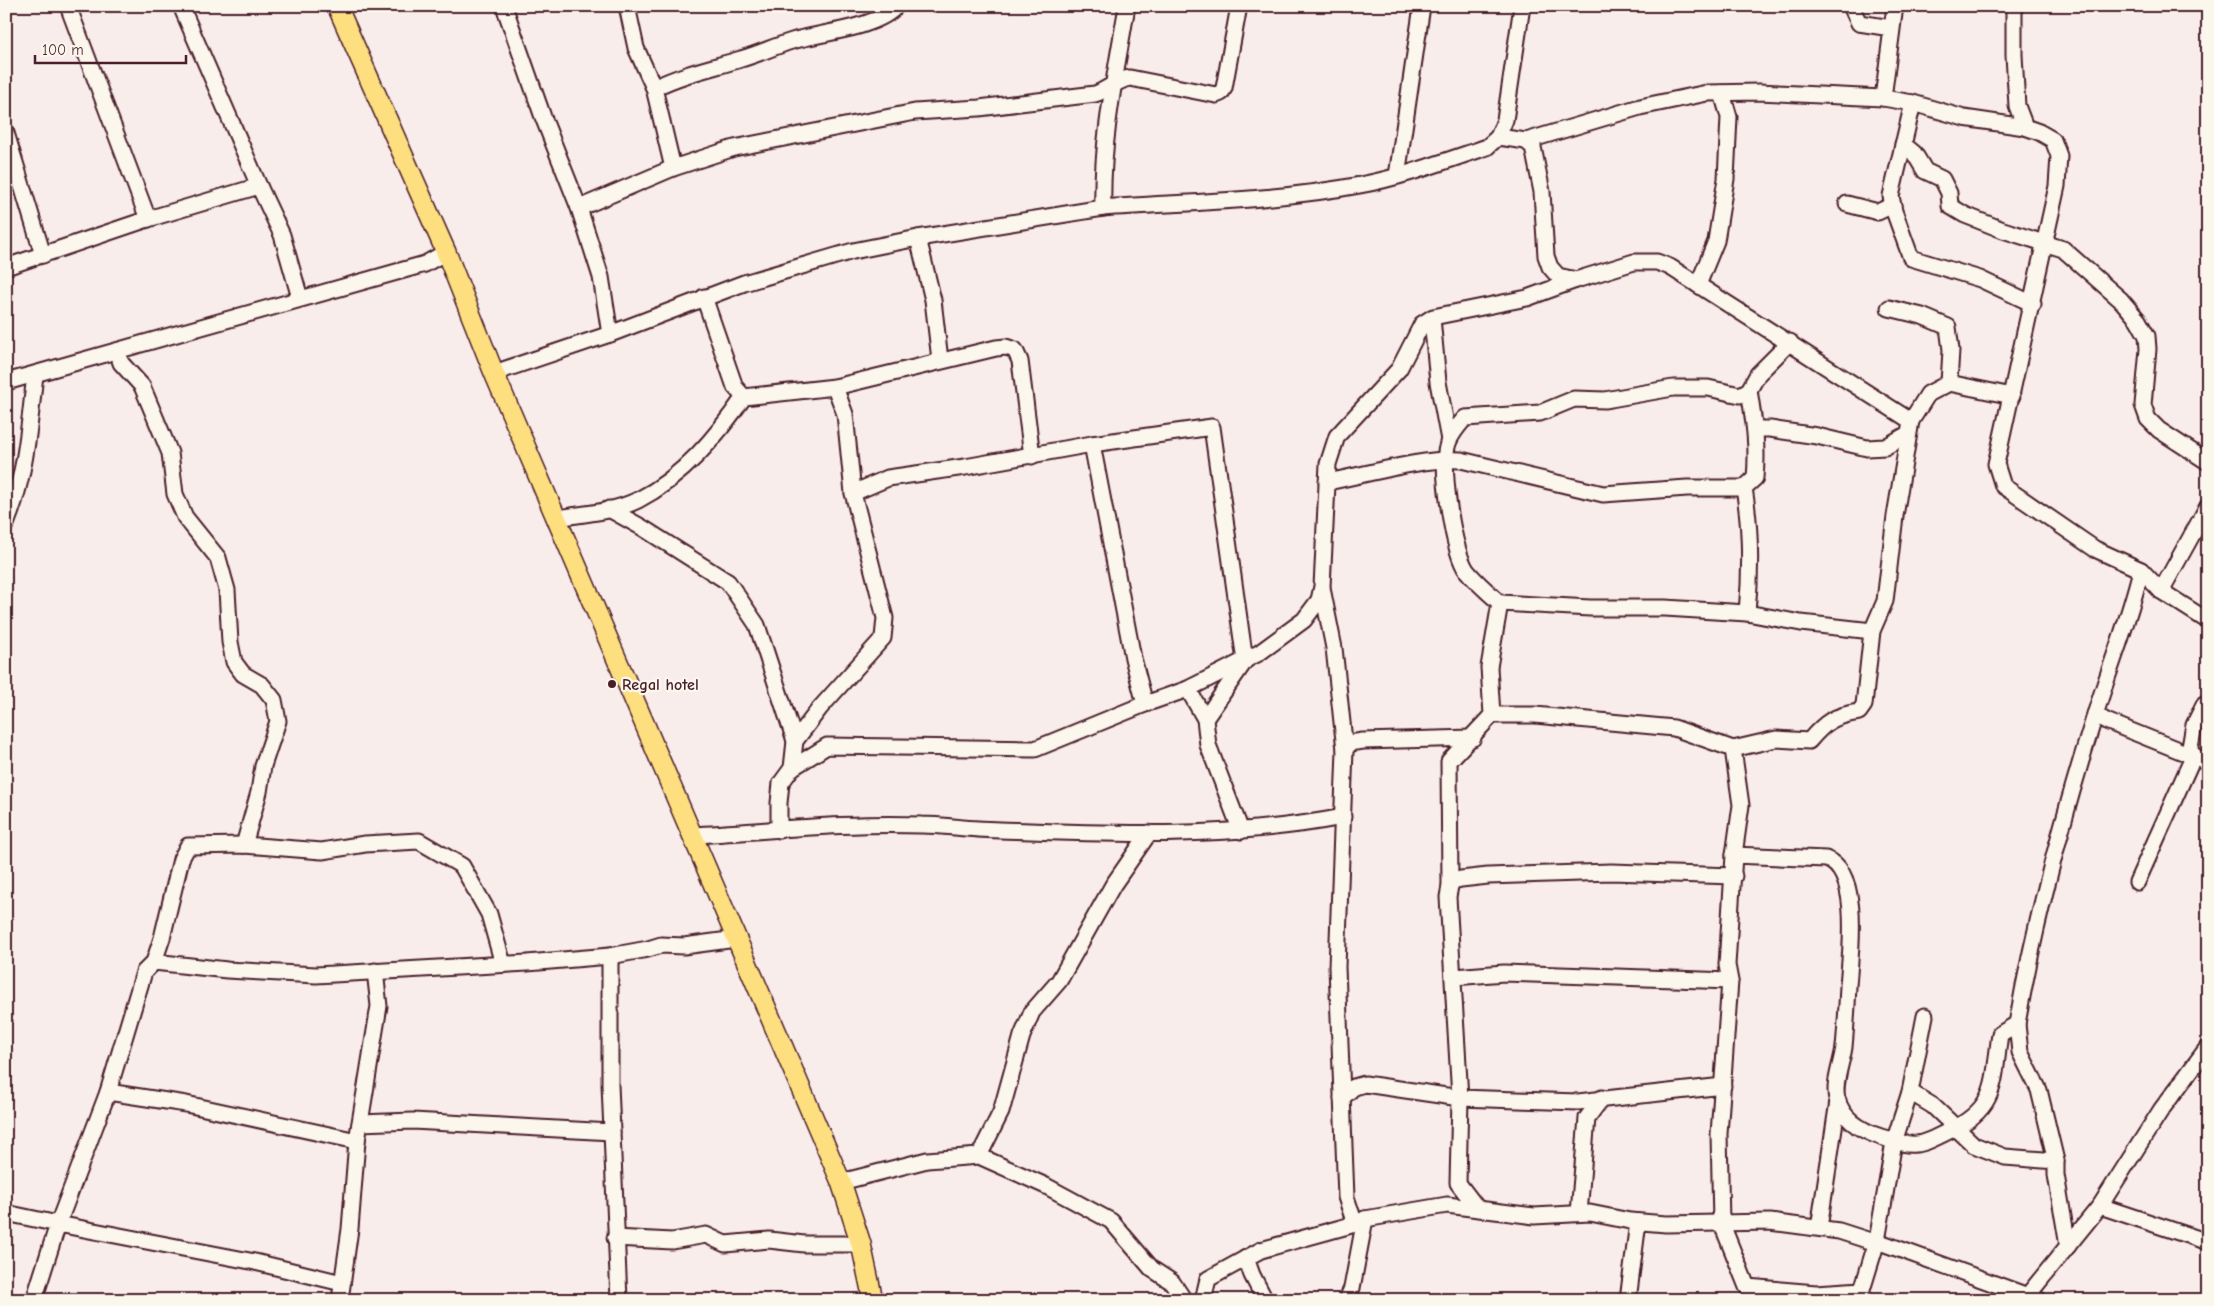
<svg xmlns="http://www.w3.org/2000/svg" width="2214" height="1306" viewBox="0 0 2214 1306" font-family="'Comic Neue',sans-serif">
<style>
.lines{fill:none;stroke-linecap:round;stroke-linejoin:round}
.minor-casing{stroke:#4a1f2b;stroke-width:19}
.major-casing{stroke:#4a1f2b;stroke-width:22}
.minor{stroke:#fbf7ec;stroke-width:15}
.major{stroke:#fedf80;stroke-width:19}
.poi-dot{fill:#4a1f2b;stroke:#fbf7ec;stroke-width:2}
.labels{text-anchor:middle;stroke-width:4.5;stroke-linejoin:round;paint-order:stroke}
.poi-label{font-size:16px;font-weight:bold;fill:#4a1f2b;stroke:#fbf7ec;text-anchor:start}
</style>
<rect width="100%" height="100%" fill="#f9edec"/>
<filter id="ink" filterUnits="userSpaceOnUse"><feTurbulence type="fractalNoise" baseFrequency=".02" numOctaves="2"/><feDisplacementMap in="SourceGraphic" scale="10" xChannelSelector="R" yChannelSelector="G"/><feConvolveMatrix kernelMatrix="1 2 1 2 8 2 1 2 1" color-interpolation-filters="sRGB"/></filter>
<g filter="url(#ink)">
<g class="lines">
<g class="minor-casing">
<g id="minor">
<polyline points="68,6 148,219"/>
<polyline points="181,6 259,186 282,235 300,298"/>
<polyline points="504,6 543,117 579,208 601,277 610,334"/>
<polyline points="627,6 636,48 654,88 673,168"/>
<polyline points="1851,6 1859,23 1891,28"/>
<polyline points="2014,6 2014,55 2017,106 2025,127"/>
<path d="M654 88C682 74 712 68 741 59 759 54 775 46 792 41 818 33 879 28 896 6"/>
<polyline points="1883,98 1895,6"/>
<polyline points="1913,103 1891,196 1894,211 1911,258 1980,279 2033,304"/>
<polyline points="6,133 43,255"/>
<polyline points="1498,137 1526,141 1533,147 1542,192 1546,256 1550,267 1558,276 1576,280"/>
<polyline points="1526,141 1640,107 1707,93 1758,92 1883,98 1913,103 1964,118 2025,127 2039,132 2053,140 2059,156 2057,186 1996,464 2003,486 2095,549 2141,570 2161,591 2208,621"/>
<polyline points="1903,144 1914,153 1925,171 1942,179 1949,193 1950,206 1965,215 2003,230 2063,249 2121,300 2138,320 2147,336 2148,349 2143,405 2148,419 2159,430 2208,462"/>
<polyline points="1397,176 1422,6"/>
<polyline points="1847,204 1878,212 1893,205"/>
<path d="M579 208 673 168 734 148 915 112 979 108 1095 94C1107 90 1117 80 1130 78L1216 95 1221 93 1224 88 1239 6"/>
<path d="M1103 208C1188 202 1276 201 1360 185 1403 177 1445 161 1487 147L1498 137 1505 120 1522 6"/>
<polyline points="918,238 933,300 940,360"/>
<polyline points="6,267 148,219 259,186"/>
<polyline points="1698,285 1716,241 1726,179 1729,117 1722,93"/>
<polyline points="704,297 735,387 744,397 835,387 996,348 1006,347 1015,350 1020,361 1032,456"/>
<polyline points="1889,308 1922,316 1948,327 1951,350 1949,383"/>
<polyline points="1432,318 1438,382 1449,440"/>
<polyline points="117,351 121,363 142,386 170,453 175,494 185,517 218,558 227,590 230,642 234,662 243,674 262,685 274,700 278,721 263,766 259,792 244,845"/>
<path d="M494 373 610 334 744 283 853 251 918 238 1103 208C1101 141 1116 72 1127 6"/>
<polyline points="6,382 425,264 446,252"/>
<polyline points="1911,421 1928,394 1949,383 2012,396"/>
<polyline points="1755,429 1770,429 1817,436 1867,448 1885,447 1908,434"/>
<polyline points="1092,444 1133,658 1145,704"/>
<path d="M1327 482C1370 474 1419 458 1461 460L1603 494 1687 488H1744L1755 478C1758 445 1754 422 1749 390"/>
<polyline points="853,493 888,478 965,467 1092,444 1212,427 1245,661 1205,719"/>
<polyline points="609,509 643,528 728,582 757,625 795,741"/>
<path d="M556 518C583 514 614 512 638 500 683 477 716 437 744 397"/>
<path d="M6 524C26 476 29 426 35 375"/>
<polyline points="1322,588 1334,648 1345,750"/>
<polyline points="2161,591 2208,506"/>
<path d="M1500 603 1590 608H1665L1747 613C1751 571 1751 530 1744 488"/>
<polyline points="1747,613 1801,623 1872,631"/>
<polyline points="1188,689 1205,719 1208,745 1241,831"/>
<polyline points="2095,714 2106,721 2208,762"/>
<polyline points="1733,749 1741,805 1734,855"/>
<polyline points="2189,753 2194,725 2204,705 2208,704"/>
<path d="M792 768 827 746 1035 749 1145 704 1188 689 1259 653 1304 620 1319 600 1322 587 1328 464 1337 436 1399 369 1422 324 1433 317 1527 298 1576 280 1634 262H1657L1670 267C1751 318 1830 370 1911 421L1895 516 1885 601 1872 631 1864 705 1859 712C1834 716 1826 721 1809 741L1776 739 1733 749 1674 728 1535 715H1492"/>
<polyline points="779,830 779,803 781,783 792,768 795,741 820,708 883,638 885,618 853,493 845,414 835,387"/>
<path d="M692 835C768 831 846 822 922 825 941 825 959 828 978 829 1099 834 1224 840 1343 817"/>
<polyline points="2137,882 2194,755"/>
<path d="M1450 886 1449 761 1492 715 1489 667 1500 603C1489 593 1476 582 1467 571 1453 553 1441 469 1447 447 1449 436 1458 426 1465 418L1540 413 1574 399 1605 400 1673 388H1708L1740 395 1749 390 1758 374 1790 342"/>
<polyline points="610,956 610,1084 619,1300"/>
<polyline points="154,962 227,970 316,975 527,963 610,956 648,949 661,945 684,946 736,939"/>
<polyline points="1454,977 1504,973 1730,981"/>
<path d="M1925 1016 1910 1092 1894 1142 1877 1241 1862 1290 1816 1293 1747 1287 1721 1222 1719 1134 1730 981 1727 965 1734 855 1826 859C1862 871 1850 956 1848 986 1847 1006 1846 1027 1844 1047 1842 1063 1833 1083 1837 1099 1843 1120 1862 1131 1881 1137 1915 1148 1917 1147 1949 1131 1998 1108 1993 1082 2000 1034L2017 1024"/>
<polyline points="1723,1086 1578,1102 1460,1098 1448,897 1450,886 1453,881 1461,879 1488,876 1611,872 1734,876"/>
<polyline points="108,1092 186,1104 357,1141"/>
<polyline points="1910,1092 1933,1106 1974,1145 2005,1157 2056,1161"/>
<polyline points="1342,1098 1354,1087 1365,1084 1460,1098 1458,1183 1477,1208"/>
<polyline points="360,1123 413,1121 612,1132"/>
<polyline points="979,1156 1001,1112 1022,1036 1032,1012 1059,981 1113,885 1149,833"/>
<polyline points="841,1182 927,1160 979,1156 1046,1186 1111,1221 1152,1269 1172,1282 1184,1300"/>
<polyline points="2100,1206 2208,1242"/>
<polyline points="6,1213 58,1224 34,1300"/>
<polyline points="1579,1213 1587,1118 1602,1098"/>
<polyline points="1355,1224 1346,1197 1337,967 1345,750 1350,743 1363,741 1473,738"/>
<polyline points="1819,1228 1838,1101"/>
<polyline points="615,1238 672,1241 706,1235 725,1244 769,1240 804,1244 861,1244"/>
<path d="M2068 1246 2056 1175V1161L2039 1090 2020 1052 2017 1024C2035 919 2063 817 2095 715 2110 666 2129 620 2141 570"/>
<polyline points="1246,1258 1252,1275 1265,1300"/>
<polyline points="342,1283 255,1262 58,1224 108,1092 144,972 154,962 162,938 181,859 188,846 244,845 322,851 365,844 419,841 462,866 489,914 503,964"/>
<polyline points="340,1300 350,1229 357,1141 379,1006 375,971"/>
<polyline points="1203,1300 1208,1279 1261,1250 1355,1224 1365,1219 1447,1205 1534,1216 1590,1213 1630,1221 1666,1224 1770,1222 1839,1231 1867,1240 1877,1241 2039,1300"/>
<polyline points="1347,1300 1352,1288 1365,1219"/>
<polyline points="1628,1300 1638,1222"/>
<polyline points="2024,1300 2100,1206 2161,1110 2208,1047"/>
</g>
</g>
<g class="major-casing">
<polyline id="major" points="337,6 446,252 494,373 841,1182 861,1244 873,1300"/>
</g>
<use href="#minor" class="minor"/>
<use href="#major" class="major"/>
</g>
</g>
<circle class="poi-dot" cx="612" cy="684" r="5"/>
<g class="labels">
<g class="poi-label">
<text x="622" y="690">Regal hotel</text>
</g>
</g>
<rect width="2214" height="1306" fill="none" stroke="#fbf7ec" stroke-width="25"/>
<rect x="12" y="12" width="2189" height="1281" fill="none" stroke="#4a1f2b" stroke-width="2" filter="url(#ink)"/>
<path d="M35 55v8h151v-8" fill="none" stroke="#4a1f2b" stroke-width="2.5"/>
<text x="42" y="55" font-size="15" fill="#4a1f2b" stroke="#fbf7ec" stroke-width="4" paint-order="stroke">100 m</text>
</svg>
